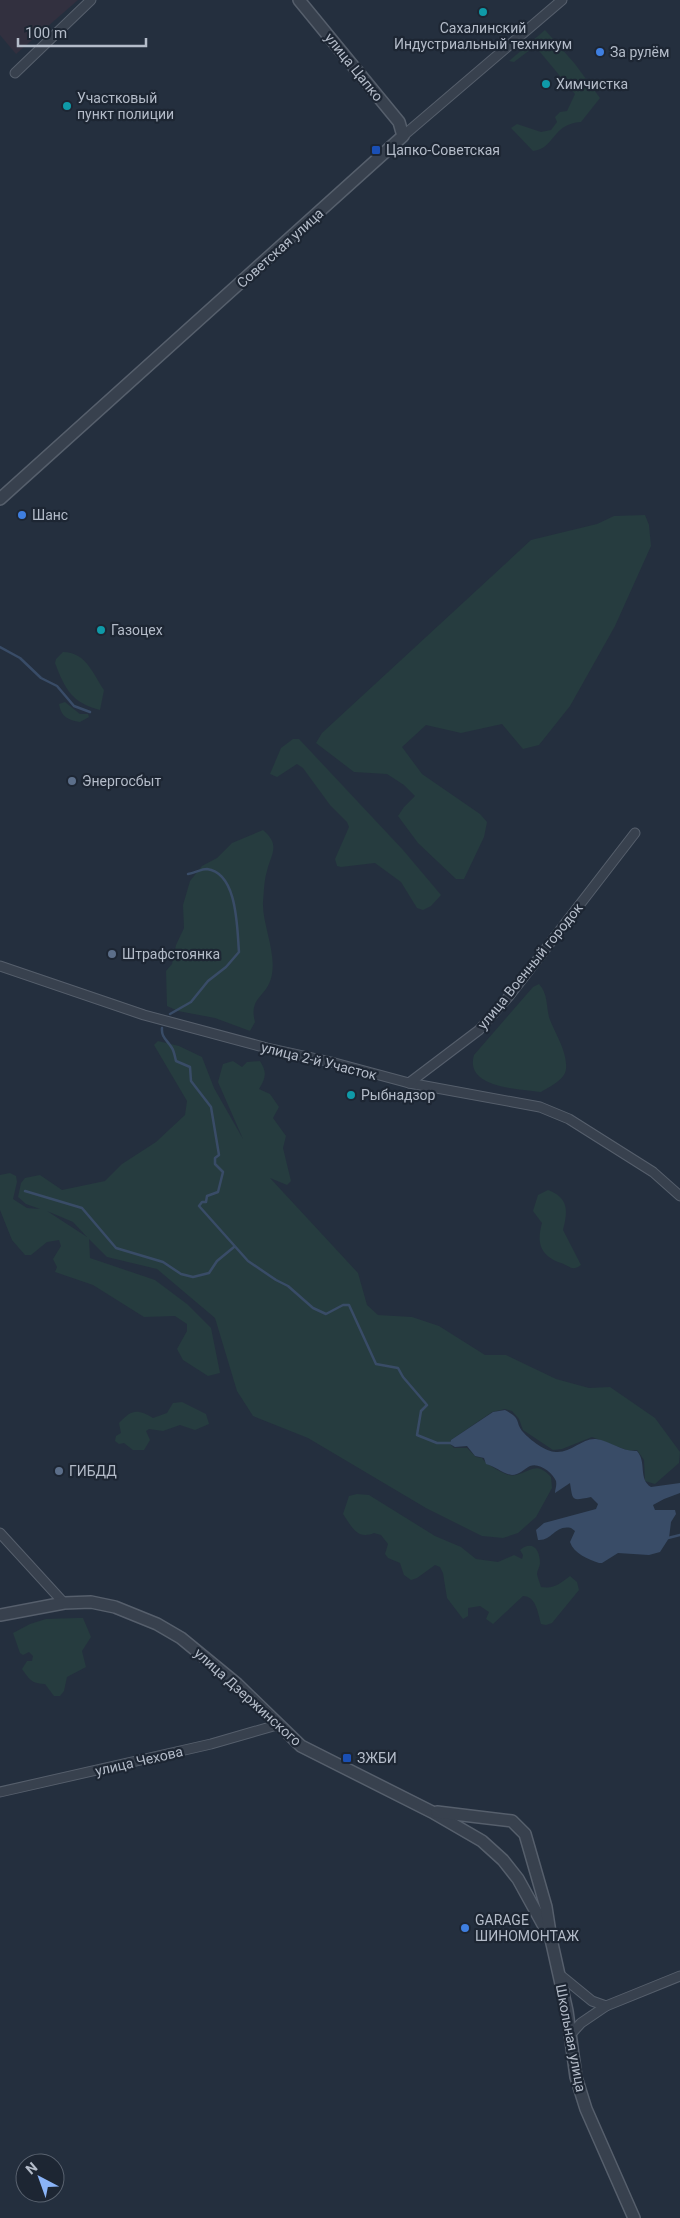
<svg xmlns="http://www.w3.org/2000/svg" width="680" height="2218" viewBox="0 0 680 2218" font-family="Roboto,sans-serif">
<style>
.medical{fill:#32303f}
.green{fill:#263c3f;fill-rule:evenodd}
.water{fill:#394c67}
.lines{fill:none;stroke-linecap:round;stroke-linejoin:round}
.stream{stroke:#394c67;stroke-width:2.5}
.minor-casing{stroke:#565f6c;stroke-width:11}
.tertiary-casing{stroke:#565f6c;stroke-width:14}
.minor{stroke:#38414e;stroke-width:9}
.tertiary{stroke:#38414e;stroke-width:11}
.culture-dot{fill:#0f9aa8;stroke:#1d2633;stroke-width:2}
.shop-dot{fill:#3f7fe0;stroke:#1d2633;stroke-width:2}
.transit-dot{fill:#1a4fb4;stroke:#1d2633;stroke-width:2}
.service-dot{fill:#5c6f8a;stroke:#1d2633;stroke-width:2}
.labels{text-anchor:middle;stroke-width:4.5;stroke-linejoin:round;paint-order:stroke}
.poi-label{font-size:14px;fill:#b4bcc9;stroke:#1d2633;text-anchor:start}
.street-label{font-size:14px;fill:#b4bcc9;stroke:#1d2633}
</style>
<rect width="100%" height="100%" fill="#242f3e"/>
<polygon class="medical" points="0,0 78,0 16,54 0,35"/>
<g class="green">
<path d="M545 30 575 64 600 98 581 122C551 124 556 148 533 151L511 128 517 124 541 132 551 130 557 122 555 117 560 112 567 111 575 94 535 46 514 62 509 61Z"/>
<polygon points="645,515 649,525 651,546 615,626 570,706 539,745 523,749 502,724 461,733 426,725 402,747 422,774 480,814 487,822 484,837 464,879 456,879 418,843 398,816 404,807 415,796 404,785 387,774 354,772 316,743 322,733 531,540 597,524 614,516"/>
<path d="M63 652C86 652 93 674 104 690L100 710C72 703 65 689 55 663L56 659Z"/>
<path d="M65 702 80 714H88L89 717 80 722C68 720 61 717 59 704Z"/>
<polygon points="293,739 299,739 403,850 441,895 431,906 423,910 417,908 401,882 375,863 341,867 337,866 335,859 349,827 347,822 330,805 303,768 297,764 277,777 270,774 281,748"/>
<path d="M263 830C281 845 271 854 267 871 264 880 264 892 263 902 262 923 276 951 272 974 268 998 248 996 255 1022L250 1031 215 1018 178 1011 167 1006 166 971 172 964 176 945 184 928 183 905 190 881 202 866 217 858 232 843Z"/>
<path d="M539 984C548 994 546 1005 549 1017 554 1032 568 1052 566 1069 565 1080 549 1087 541 1092 520 1089 464 1088 474 1055L533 987Z"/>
<path d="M158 1041 179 1046 202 1057 214 1088 243 1139 218 1082 223 1064 233 1061 242 1067 247 1062 260 1061C267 1072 266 1078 259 1089L270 1094 279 1107 273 1118 286 1136 283 1148 291 1181 287 1185 270 1178 358 1273 367 1305 378 1315 412 1317 439 1326 485 1355H506L556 1379 589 1388 610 1387 655 1418 680 1452 679 1463 655 1484 645 1481 644 1460 637 1450 629 1451 592 1437 562 1449 553 1450 523 1430 519 1419 512 1411 505 1409 492 1412 451 1440 450 1444 454 1448H467L476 1457 482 1458C486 1464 489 1464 494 1468 500 1471 508 1477 516 1475 532 1471 536 1461 551 1477L552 1488 536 1517 518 1533 503 1538 482 1536 426 1508 308 1438 253 1416 237 1391 215 1318 157 1269 107 1257 89 1239 90 1258 155 1280 187 1304 211 1328 220 1373 208 1376 183 1360 177 1349 187 1331V1324L175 1316 144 1317 93 1285 55 1272 57 1267 53 1259 61 1246 59 1240 47 1242 31 1255H25L12 1240 0 1210V1175L10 1173 16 1176 17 1182 13 1199 27 1208 40 1209 26 1204 18 1197 21 1183 25 1178 40 1175 62 1190 105 1181 122 1164 156 1142 185 1115 187 1101 154 1045ZM47 1211 73 1222 87 1237Z"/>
<path d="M548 1190C569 1198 568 1211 563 1230L581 1265C572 1272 570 1266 561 1263 541 1256 536 1244 542 1223L533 1211 538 1195Z"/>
<path d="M182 1402 206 1414 209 1424 195 1430 180 1425 163 1431 149 1429 146 1431 150 1440 144 1450H133L124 1443 119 1444 115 1441 116 1436 121 1433 119 1423C131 1410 137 1408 153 1418L167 1413 173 1403Z"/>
<path d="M357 1494 369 1495 435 1536 461 1547 476 1559 498 1562 514 1555 522 1559 523 1555 520 1550C532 1540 540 1549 540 1563 540 1567 537 1570 537 1574 538 1579 540 1583 541 1587 555 1589 559 1584 570 1576L577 1582 579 1590 552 1623 546 1625 541 1624C538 1613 536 1596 523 1596L493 1624 486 1619 489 1612 480 1606 468 1608V1616L463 1619 447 1598 443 1573 440 1567 435 1565 417 1578 411 1580 404 1575 400 1563 388 1558 385 1554 388 1544 381 1535 374 1533C357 1540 352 1527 343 1514L349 1496Z"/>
<path d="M77 1618H83L91 1637 82 1651 86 1667 67 1677 64 1691 60 1696H54L45 1684C32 1684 29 1679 22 1669L27 1661H32L33 1656 29 1652 23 1655 20 1653 13 1633 30 1624 46 1619Z"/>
</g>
<path class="water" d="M505 1410C523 1420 514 1421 523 1432 530 1440 546 1452 556 1452 571 1453 582 1438 596 1439 611 1441 622 1452 637 1451 647 1462 638 1479 651 1487L680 1483V1493L664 1499 653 1505 655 1510H675L676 1514 671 1522 669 1538 660 1552 649 1555 618 1553 602 1563H599C588 1559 574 1554 570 1542L575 1531 571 1528C554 1525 553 1541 538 1540L536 1530 544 1523 596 1509 598 1504 591 1497C571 1501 573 1501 570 1483L555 1493C555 1489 557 1486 556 1481 553 1473 539 1462 530 1466 524 1469 519 1475 512 1475 503 1474 495 1466 486 1464L484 1458 475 1456 467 1446 455 1447 450 1444 451 1440 493 1412Z"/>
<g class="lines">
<g class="stream">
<polyline points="0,647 20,658 41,678 57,686 74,706 90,712"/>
<path d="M170 1014 191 1002 208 981 226 967 239 952C237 929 238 873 207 869 201 869 195 873 188 874"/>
<path d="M162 1028C161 1037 167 1040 172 1048 174 1051 175 1057 176 1061L190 1067 191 1081 211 1107 219 1155 215 1158V1164L223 1172 218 1192 207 1196 206 1202H202L199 1206 248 1261 276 1280 288 1286 313 1308 326 1314 343 1305H349L376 1364 398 1368 403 1377 427 1405 421 1411 417 1435 437 1443H452"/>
<polyline points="25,1191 82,1208 116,1248 163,1262 181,1274 193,1277 209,1273 217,1261 234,1247"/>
<polyline points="668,1538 680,1535"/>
</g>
<g class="minor-casing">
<g id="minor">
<polyline points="15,73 91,0"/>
<polyline points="403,136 562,0"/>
<polyline points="0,966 144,1015 267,1048 331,1062 409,1083 540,1107 569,1119 653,1172 680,1196"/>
<polyline points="409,1083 479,1030 510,995 635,833"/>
<polyline points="0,1533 64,1603"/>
<polyline points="0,1792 211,1744 277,1725"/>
<polyline points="559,1974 592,2001 606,2006 680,1976"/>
<polyline points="571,2034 581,2023 606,2006"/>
</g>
</g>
<g class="tertiary-casing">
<g id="tertiary">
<polyline points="0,499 403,136 399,122 299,0"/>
<polyline points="0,1615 64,1603 91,1602 115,1607 157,1624 181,1638 237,1684 301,1746 432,1812 482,1841 503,1860 518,1879 551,1939"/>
<polyline points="437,1812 512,1821 525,1834 546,1907 551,1939 567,2011 576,2077 586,2109 634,2218"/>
</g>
</g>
<use href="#minor" class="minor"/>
<use href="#tertiary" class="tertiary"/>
</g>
<g class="culture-dot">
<circle cx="483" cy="12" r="5"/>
<circle cx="546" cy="84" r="5"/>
<circle cx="67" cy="106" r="5"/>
<circle cx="101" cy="630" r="5"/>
<circle cx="351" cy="1095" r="5"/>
</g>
<g class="shop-dot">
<circle cx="600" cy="52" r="5"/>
<circle cx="22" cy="515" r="5"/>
<circle cx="465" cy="1928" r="5"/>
</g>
<g class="transit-dot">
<rect x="371" y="145" width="10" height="10" rx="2.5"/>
<rect x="342" y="1753" width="10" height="10" rx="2.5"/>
</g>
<g class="service-dot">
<circle cx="72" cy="781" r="5"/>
<circle cx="112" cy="954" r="5"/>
<circle cx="59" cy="1471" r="5"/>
</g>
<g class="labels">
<g class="poi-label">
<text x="483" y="33" text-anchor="middle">Сахалинский<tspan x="483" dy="16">Индустриальный техникум</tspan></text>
<text x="610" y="57">За рулём</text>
<text x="556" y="89">Химчистка</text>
<text x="77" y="103">Участковый<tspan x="77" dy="16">пункт полиции</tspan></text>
<text x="386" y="155">Цапко-Советская</text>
<text x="32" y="520">Шанс</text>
<text x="111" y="635">Газоцех</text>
<text x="82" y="786">Энергосбыт</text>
<text x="122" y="959">Штрафстоянка</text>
<text x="361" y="1100">Рыбнадзор</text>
<text x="69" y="1476">ГИБДД</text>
<text x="357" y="1763">ЗЖБИ</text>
<text x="475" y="1925">GARAGE<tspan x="475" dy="16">ШИНОМОНТАЖ</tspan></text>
</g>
<g class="street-label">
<text transform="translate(354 67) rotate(51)" y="5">улица Цапко</text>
<text transform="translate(280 248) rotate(-42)" y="5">Советская улица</text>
<text transform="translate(530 966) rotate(-51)" y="5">улица Военный городок</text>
<text transform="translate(319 1061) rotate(14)" y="5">улица 2-й Участок</text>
<text transform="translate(248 1697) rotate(42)" y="5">улица Дзержинского</text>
<text transform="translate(139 1761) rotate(-13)" y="5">улица Чехова</text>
<text transform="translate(571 2038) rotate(79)" y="5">Школьная улица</text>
</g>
</g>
<g transform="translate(40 2178) rotate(319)"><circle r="24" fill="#1d2633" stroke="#59626f"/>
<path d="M0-4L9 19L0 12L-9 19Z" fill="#8ab4f8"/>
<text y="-8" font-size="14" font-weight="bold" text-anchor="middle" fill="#b4bcc9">N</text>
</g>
<path d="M18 38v8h128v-8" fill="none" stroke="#b4bcc9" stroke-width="2.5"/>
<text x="25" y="38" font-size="15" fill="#b4bcc9" stroke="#1d2633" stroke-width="4" paint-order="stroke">100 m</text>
</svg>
